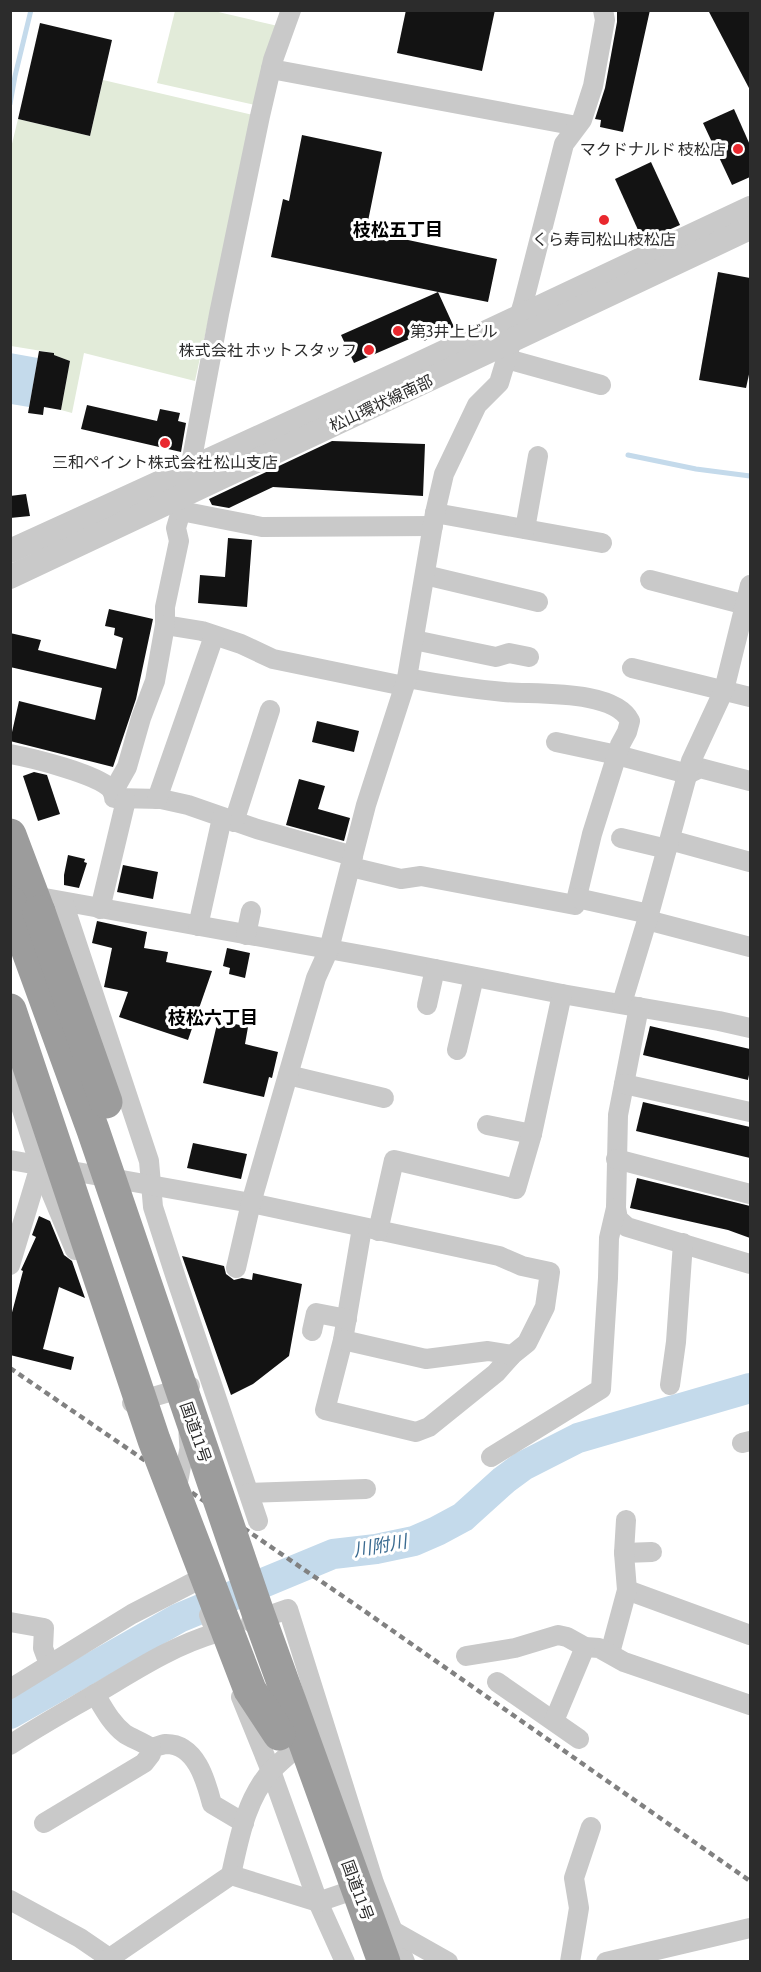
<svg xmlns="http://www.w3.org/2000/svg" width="761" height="1972" viewBox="0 0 761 1972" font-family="'Asap Condensed','Noto Sans JP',sans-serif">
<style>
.green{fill:#e2ebd9}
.water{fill:#c4daeb}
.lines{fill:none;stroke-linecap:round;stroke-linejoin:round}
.stream{stroke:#c4daeb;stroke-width:5}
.river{stroke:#c4daeb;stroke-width:30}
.building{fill:#131313}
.pedestrian{stroke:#c9c9c9;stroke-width:15}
.minor{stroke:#c9c9c9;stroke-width:20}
.tertiary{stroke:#c9c9c9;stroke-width:24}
.trunk{stroke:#9c9c9c;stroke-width:33}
.rail{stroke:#818181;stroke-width:4.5;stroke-dasharray:6 4.5;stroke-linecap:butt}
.trunk-bridge{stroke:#9c9c9c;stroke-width:33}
.poi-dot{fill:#e9282e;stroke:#fff;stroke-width:2}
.labels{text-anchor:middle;stroke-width:6;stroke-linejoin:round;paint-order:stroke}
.poi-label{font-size:16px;fill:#2c2c2c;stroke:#fff;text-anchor:end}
.street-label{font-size:16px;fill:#2c2c2c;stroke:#fff}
.neighbourhood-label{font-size:18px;font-weight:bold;fill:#000;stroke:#fff}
.water-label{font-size:18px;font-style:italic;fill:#396a90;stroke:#fff}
</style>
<rect width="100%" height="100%" fill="#fff"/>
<g class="green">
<polygon points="175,11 214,11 278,26 255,105 157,83"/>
<polygon points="103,80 253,115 195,381 84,353 72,413 61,410 70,361 54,355 54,353 11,346 10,152 18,119 90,136"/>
</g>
<polygon class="water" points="10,353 38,358 29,407 11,404"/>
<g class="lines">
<g class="stream">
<polyline points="10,104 15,76 31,10"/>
<polyline points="628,455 696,469 750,476"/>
</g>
<polyline class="river" points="10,1714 179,1618 333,1554 376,1549 414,1541 437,1531 463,1517 504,1480 523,1466 578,1438 750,1388"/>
</g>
<g class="building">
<polygon points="406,10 495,10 482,71 397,53"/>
<polygon points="617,10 650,10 623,132 600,127 601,120 595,119 605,88 617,22"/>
<polygon points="708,10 750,10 750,90"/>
<polygon points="40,23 112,40 90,136 18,119"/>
<polygon points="734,109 750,145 750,177 732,185 703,123"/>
<polygon points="302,135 382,152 366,231 497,259 488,302 438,292 454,327 424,341 421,334 354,363 341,335 438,292 271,257 283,199 289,201"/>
<polygon points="651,162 680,225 643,241 615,179"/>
<polygon points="718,272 750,278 750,370 746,388 699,380"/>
<polygon points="39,351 54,353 54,355 70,361 61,410 44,407 43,415 28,413"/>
<polygon points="87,405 157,421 160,409 180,413 178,421 186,423 181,452 81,429"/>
<polygon points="332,441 425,444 423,496 273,487 229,508 212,505 209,499"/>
<polygon points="26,494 30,516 10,518 10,496"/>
<polygon points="228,538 252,540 247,607 198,603 200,575 225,577"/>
<polygon points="109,609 153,619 136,699 113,767 10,741 19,701 95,720 102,688 10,667 10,633 41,640 38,650 116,669 123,638 114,635 115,628 105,626"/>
<polygon points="317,721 359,731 354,752 312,742"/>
<polygon points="34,772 47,775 60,814 38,821 23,776"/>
<polygon points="299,779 325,786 318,809 350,818 344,841 286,825"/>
<polygon points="68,855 85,859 84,862 87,863 79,888 64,885 64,875"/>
<polygon points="123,865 158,872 153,899 117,892"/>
<polygon points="97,921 147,932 144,948 168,952 166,962 212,971 188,1040 119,1017 128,992 104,987 112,948 92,943"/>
<polygon points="227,948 250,953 245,978 229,974 230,968 223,966"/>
<polygon points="218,1020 248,1027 245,1044 278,1052 272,1078 269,1077 264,1097 203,1083"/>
<polygon points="650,1026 750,1049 750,1070 748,1080 643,1055"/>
<polygon points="643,1102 750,1127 750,1158 636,1131"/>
<polygon points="193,1143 247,1154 241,1179 187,1168"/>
<polygon points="637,1178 750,1206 750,1238 728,1230 630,1208"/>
<polygon points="39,1216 50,1221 64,1255 72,1261 85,1298 59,1287 43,1349 74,1357 71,1370 10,1355 10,1320 23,1271 21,1270 36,1237 32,1235"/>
<polygon points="182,1256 224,1266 226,1274 234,1280 242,1278 252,1280 253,1273 302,1284 289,1356 253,1384 231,1395"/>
</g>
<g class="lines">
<polyline class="pedestrian" points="179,1490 187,1448 186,1434"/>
<g class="minor">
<polyline points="271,69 577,126"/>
<polyline points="507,359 601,385"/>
<polyline points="190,469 219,314 260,116 273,60 291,10"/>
<polyline points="176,500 181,511 176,528 179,541 165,607 165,625 202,631 241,644 273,659 404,686"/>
<polyline points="181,511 262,527 433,526"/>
<polyline points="435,513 602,543"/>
<polyline points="525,529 538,456"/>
<polyline points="425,575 538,602"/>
<polyline points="650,580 746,605"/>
<polyline points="414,640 496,657 509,653 529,657"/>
<polyline points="632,668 750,697"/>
<polyline points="556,742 617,755 688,774 700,768 750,781"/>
<path d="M10 754C32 758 97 774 111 789 112 791 114 795 114 798L161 799 188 805 257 829 353 856"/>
<polyline points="112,790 118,783 127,767 141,718 155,681 165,625"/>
<polyline points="157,799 214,636"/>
<polyline points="234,822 270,710"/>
<polyline points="621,838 667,849"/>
<polyline points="670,840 750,862"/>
<path d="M351 867 401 879 421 876 575 905 592 834 620 745 627 732 630 721C614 689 535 695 504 692 471 689 439 684 407 678"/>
<polyline points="28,895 384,959 562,994 719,1021 750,1028"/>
<polyline points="577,898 649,914"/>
<polyline points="63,902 149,1161 153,1207 176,1278 258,1521"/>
<polyline points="100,909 126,800"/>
<polyline points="647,920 750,947"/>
<polyline points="198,926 222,818"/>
<polyline points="246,935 251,911"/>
<polyline points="622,1003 649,914 691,761 724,690 750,585"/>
<polyline points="427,1005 435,969"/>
<polyline points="639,1007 618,1115 616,1208 618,1219 627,1227 750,1264"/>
<polyline points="457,1050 474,977"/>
<polyline points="10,1072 40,1166 75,1250"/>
<polyline points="288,1075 384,1098"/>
<polyline points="624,1084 750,1112"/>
<polyline points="487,1125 532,1134"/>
<polyline points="616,1159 750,1194"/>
<polyline points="10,1160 251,1203 499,1256 522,1266 550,1272 545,1307 527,1343 512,1355 496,1373 429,1427 416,1432 325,1410 343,1340 362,1228"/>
<polyline points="378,1231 394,1160 516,1189 532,1134 562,994"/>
<polyline points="10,1265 40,1166"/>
<polyline points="236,1268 251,1203 316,978 329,949 366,805 407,678 435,513 444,474 477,405 499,383 523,304 564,144 582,120 593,86 605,20 603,10"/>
<polyline points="312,1331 316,1313 347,1319"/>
<polyline points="343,1340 426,1359 488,1351 512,1355"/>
<polyline points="670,1385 676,1342 683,1243"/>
<polyline points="132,1403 190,1386"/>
<polyline points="742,1443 750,1441"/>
<polyline points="491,1457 601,1389 608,1278 609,1238 616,1208"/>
<polyline points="249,1493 366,1489"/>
<polyline points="624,1553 652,1552"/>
<polyline points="627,1590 750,1635"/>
<polyline points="10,1622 44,1628 43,1648 49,1664"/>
<polyline points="251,1622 288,1609 374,1883 405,1962"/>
<polyline points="610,1653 627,1590 624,1553 626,1520"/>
<polyline points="466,1656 515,1648 558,1635 567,1637 585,1647 599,1648 624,1662 750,1705"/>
<polyline points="497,1682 579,1739"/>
<polyline points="10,1689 132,1614 196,1581"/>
<polyline points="241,1697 271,1771 318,1902 345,1962"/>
<polyline points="554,1721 585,1647"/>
<path d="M10 1745C39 1726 68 1710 97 1693 136 1670 172 1646 216 1633L209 1615"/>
<path d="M151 1748C155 1747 161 1745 165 1744 196 1743 206 1781 212 1804L244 1823"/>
<path d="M44 1823 144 1763 151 1754V1748C143 1742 133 1739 125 1734 111 1723 104 1709 95 1694"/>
<path d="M231 1875C239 1839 246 1798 272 1770 284 1758 298 1747 311 1735"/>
<polyline points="10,1900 80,1938 115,1962"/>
<polyline points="393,1931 448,1962"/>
<polyline points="104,1962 231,1875 318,1902 365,1886"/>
<polyline points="570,1962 579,1908 574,1878 591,1827"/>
<polyline points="606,1962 750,1928"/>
</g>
<g class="tertiary">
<polyline points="10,551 408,369 750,208"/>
<polyline points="10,577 750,228"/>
</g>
<polyline class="trunk" points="10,835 39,912"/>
<polyline class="rail" points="10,1368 363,1610 750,1881"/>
<g class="trunk-bridge">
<polyline points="10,902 93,1130 258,1613 384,1962"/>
<polyline points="39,912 106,1102"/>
<polyline points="10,1010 154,1440 250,1690 279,1734"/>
</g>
</g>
<g class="poi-dot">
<circle cx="738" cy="149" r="6"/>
<circle cx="604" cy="220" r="6"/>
<circle cx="398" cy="331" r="6"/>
<circle cx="369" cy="350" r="6"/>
<circle cx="165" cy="443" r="6"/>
</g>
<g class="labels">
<g class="poi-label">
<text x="726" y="155">マクドナルド 枝松店</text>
<text x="604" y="245" text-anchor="middle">くら寿司松山枝松店</text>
<text x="410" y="337" text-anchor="start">第3井上ビル</text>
<text x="357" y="356">株式会社 ホットスタッフ</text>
<text x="165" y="468" text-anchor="middle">三和ペイント株式会社 松山支店</text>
</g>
<g class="street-label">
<text transform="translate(381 403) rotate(-25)" y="6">松山環状線南部</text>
<text transform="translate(196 1432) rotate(71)" y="6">国道11号</text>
<text transform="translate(358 1890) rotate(70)" y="6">国道11号</text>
</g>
<g class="neighbourhood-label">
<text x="398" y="236">枝松五丁目</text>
<text x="213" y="1024">枝松六丁目</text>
</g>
<g class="water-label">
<text transform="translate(380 1546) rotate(-10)" y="6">川附川</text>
</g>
</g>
<rect width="761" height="1972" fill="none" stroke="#2c2c2c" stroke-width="24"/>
</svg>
